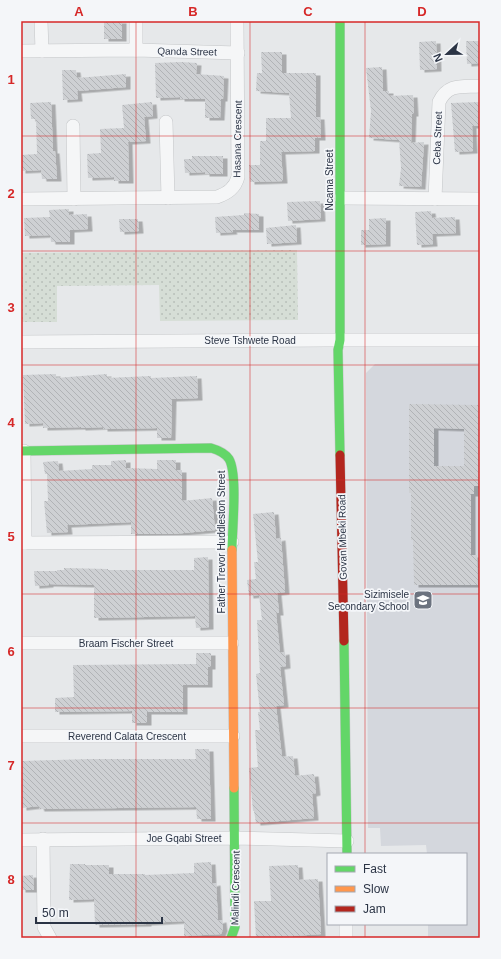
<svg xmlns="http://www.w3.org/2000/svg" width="501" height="959" viewBox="0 0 501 959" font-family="Arial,sans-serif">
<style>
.built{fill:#d4d7dd}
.garden{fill:url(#garden-dots)}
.building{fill:url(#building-back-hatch);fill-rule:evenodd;filter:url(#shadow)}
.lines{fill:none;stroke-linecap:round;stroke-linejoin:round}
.street-casing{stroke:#c4c6c8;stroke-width:14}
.fast-casing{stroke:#c4c6c8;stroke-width:10}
.slow-casing{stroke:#c4c6c8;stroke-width:10}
.jam-casing{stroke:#c4c6c8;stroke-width:10}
.street{stroke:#f5f6f7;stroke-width:13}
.fast{stroke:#63d668;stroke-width:9}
.slow{stroke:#ff974d;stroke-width:9}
.jam{stroke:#b3261e;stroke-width:9}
.grid{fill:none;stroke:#d62828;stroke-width:1;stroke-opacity:0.55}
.labels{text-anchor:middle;stroke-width:3.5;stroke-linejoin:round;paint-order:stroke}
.street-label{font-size:10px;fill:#2b3445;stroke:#f4f6f9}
.poi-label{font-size:10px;fill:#2b3445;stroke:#f4f6f9;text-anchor:end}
.neatline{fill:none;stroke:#d62828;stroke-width:1.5}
.grid-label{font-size:13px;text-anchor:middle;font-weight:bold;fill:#d62828}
</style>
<defs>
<pattern id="garden-dots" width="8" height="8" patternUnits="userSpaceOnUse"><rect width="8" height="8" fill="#d6ded6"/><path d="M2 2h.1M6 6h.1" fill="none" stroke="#b8bfb9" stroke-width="1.8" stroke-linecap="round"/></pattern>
<pattern id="building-back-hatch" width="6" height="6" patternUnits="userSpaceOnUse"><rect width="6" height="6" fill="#ced0d3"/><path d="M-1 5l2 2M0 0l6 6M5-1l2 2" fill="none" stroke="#b1b3b6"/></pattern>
<filter id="shadow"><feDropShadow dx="4.5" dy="2.5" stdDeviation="0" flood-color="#0004"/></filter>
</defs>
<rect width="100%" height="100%" fill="#e6e8ea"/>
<polygon class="built" points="480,363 480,938 428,938 428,924 466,924 466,854 427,854 426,845 381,846 380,828 368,828 366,373 375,364"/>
<polygon class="garden" points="297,250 298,320 160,321 159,285 57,286 57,322 21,322 21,253"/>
<g class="building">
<rect x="104" y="21" width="18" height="18"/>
<polygon points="436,41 437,69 420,70 419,42"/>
<polygon points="466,41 480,41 480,63 467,64"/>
<polygon points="261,52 282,52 282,73 316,73 316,117 320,117 321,138 315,138 315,151 281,152 283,181 250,182 249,165 260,165 260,141 266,141 266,118 291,118 289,93 256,91 257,73 262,73"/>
<polygon points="181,62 197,63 196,74 224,76 223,99 221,99 220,118 205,118 205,99 180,99 180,97 156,98 155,63"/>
<polygon points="382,67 383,91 389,91 389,96 413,95 414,114 412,114 411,143 424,142 421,187 399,186 401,168 399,140 369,138 371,111 366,68"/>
<polygon points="62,70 76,70 77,78 126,74 126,87 77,91 78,99 63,100"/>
<polygon points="51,102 53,151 55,151 57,179 42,179 41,170 21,171 21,155 37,154 36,119 31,119 30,103"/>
<polygon points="152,102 153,116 144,117 146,141 128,142 129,181 114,181 114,177 88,178 87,154 101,153 100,129 124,128 122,105"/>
<polygon points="480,102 480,126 472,126 473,151 455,152 451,103"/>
<polygon points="192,156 223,156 223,174 205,174 205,172 185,173 184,159 192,159"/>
<polygon points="320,201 321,219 288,221 287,202"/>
<polygon points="69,209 69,215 87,214 88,229 70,230 70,242 51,242 50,235 25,236 24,218 50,217 49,210"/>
<polygon points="431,211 432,218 455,217 456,233 432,234 433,244 417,245 415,212"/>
<polygon points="244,213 259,214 259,230 232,230 233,232 216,233 215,217 244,215"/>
<polygon points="386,218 386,244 361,245 361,230 369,230 369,219"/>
<polygon points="119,219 138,219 139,231 120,232"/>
<polygon points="296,225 297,242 267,244 266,228"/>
<polygon points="56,374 56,378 107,374 107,378 151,376 151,378 197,376 198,398 172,399 171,438 157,438 157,428 103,429 103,427 81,428 81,427 43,428 43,423 25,424 23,375"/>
<path d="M409 404 480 405V486H474V494H471V555H477L478 585H414L413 540H411V493H409ZM434 428 464 429V466H434Z"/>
<polygon points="126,460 126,468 157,469 157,460 176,460 176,470 182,470 182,501 212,498 215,530 173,534 131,534 131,522 67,525 68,532 47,533 44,501 48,501 47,474 45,474 43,462 58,461 59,471 92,469 92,465 111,465 111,461"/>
<polygon points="274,512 276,539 281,538 285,592 277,593 279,613 276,613 280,653 285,652 286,666 280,667 284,705 276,706 282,757 293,756 295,776 314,774 316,793 312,794 314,818 256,823 254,811 253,811 249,768 258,767 255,730 260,730 258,712 260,712 256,674 260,673 257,620 262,620 259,595 249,596 247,580 256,579 254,562 258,562 253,514"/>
<polygon points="208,557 209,627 196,628 195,616 94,618 94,585 49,584 49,585 35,586 34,571 57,571 57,570 64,570 64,568 108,569 108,570 194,570 194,558"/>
<polygon points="196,653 211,653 211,667 208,667 208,685 183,685 183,712 147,712 147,723 132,723 132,711 55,712 55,698 74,697 73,665 196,664"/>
<polygon points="195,749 209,749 211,819 197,819 196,807 40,809 39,806 22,808 21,761 90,759 196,759"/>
<polygon points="211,862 212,884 216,883 218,921 222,920 223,929 221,934 184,936 184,921 147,923 147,924 95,925 94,899 69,900 70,864 85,864 85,865 109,865 109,874 145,874 145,875 194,873 194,863"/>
<polygon points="298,865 299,880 318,879 321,934 293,936 293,938 278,938 278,937 256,938 254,901 271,901 269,866"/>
<polygon points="33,875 34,890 21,890 21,876"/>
</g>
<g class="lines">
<g class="street-casing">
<g id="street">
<polyline points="41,21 42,51"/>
<polyline points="136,50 136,21"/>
<polyline points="21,51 136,50 238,53"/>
<polyline points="166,122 168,198"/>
<polyline points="73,126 74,199"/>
<polyline points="341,198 480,199"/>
<path d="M21 199 217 197C228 193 235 188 238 177L237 21"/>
<path d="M435 199 439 102C448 83 462 87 480 86"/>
<polyline points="21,342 326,340 480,340"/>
<polyline points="24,451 25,543"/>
<polyline points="21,543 232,542"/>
<polyline points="21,643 232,643"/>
<polyline points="21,736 233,736"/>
<polyline points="43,839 44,927 50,938"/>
<polyline points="21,840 235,838 347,841"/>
<polyline points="346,938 346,924"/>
</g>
</g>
<g class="fast-casing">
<g id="fast">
<polyline points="340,21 340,340 338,350 340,455"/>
<path d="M21 451 211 448C218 450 225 453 229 459 238 474 232 531 232 550"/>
<polyline points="344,641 347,854"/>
<polyline points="231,938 235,927 234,788"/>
</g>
</g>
<g class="slow-casing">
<polyline id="slow" points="232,550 234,788"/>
</g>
<g class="jam-casing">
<polyline id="jam" points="340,455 344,641"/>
</g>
<use href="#street" class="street"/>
<use href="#fast" class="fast"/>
<use href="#slow" class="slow"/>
<use href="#jam" class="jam"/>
</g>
<path class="grid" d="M136 21V938M250 21V938M365 21V854M21 136H480M21 251H480M21 365H480M21 480H480M21 594H480M21 708H480M21 823H480M365 924V938"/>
<defs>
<g id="school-square" transform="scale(1)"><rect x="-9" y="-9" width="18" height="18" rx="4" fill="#6c737f" stroke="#f4f6f9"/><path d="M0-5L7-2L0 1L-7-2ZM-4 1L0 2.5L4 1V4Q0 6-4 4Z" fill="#fff"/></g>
</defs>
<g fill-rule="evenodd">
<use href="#school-square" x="423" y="600"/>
</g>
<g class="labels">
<g class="street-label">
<text transform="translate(187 51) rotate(1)" y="4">Qanda Street</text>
<text transform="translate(437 138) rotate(-88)" y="4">Ceba Street</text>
<text transform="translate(237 139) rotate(-89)" y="4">Hasana Crescent</text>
<text transform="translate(329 180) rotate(-90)" y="4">Ncama Street</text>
<text x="250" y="344">Steve Tshwete Road</text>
<text transform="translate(342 537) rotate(-91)" y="4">Govan Mbeki Road</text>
<text transform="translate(221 542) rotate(-90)" y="4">Father Trevor Huddleston Street</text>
<text x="126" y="647">Braam Fischer Street</text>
<text x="127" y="740">Reverend Calata Crescent</text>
<text x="184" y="842">Joe Gqabi Street</text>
<text transform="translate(235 888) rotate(-89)" y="4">Malindi Crescent</text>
</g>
<g class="poi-label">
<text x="409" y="598">Sizimisele<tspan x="409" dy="12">Secondary School</tspan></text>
</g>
</g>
<rect width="501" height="959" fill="none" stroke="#f4f6f9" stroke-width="44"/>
<rect x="327" y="853" width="140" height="72" fill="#f4f6f9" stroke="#a4a8b1"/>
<rect x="335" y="866" width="20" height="6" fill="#63d668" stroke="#a4a8b1"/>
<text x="363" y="873" font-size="12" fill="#2b3445">Fast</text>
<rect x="335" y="886" width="20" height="6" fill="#ff974d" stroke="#a4a8b1"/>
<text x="363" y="893" font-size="12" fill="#2b3445">Slow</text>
<rect x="335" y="906" width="20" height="6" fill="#b3261e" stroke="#a4a8b1"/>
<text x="363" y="913" font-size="12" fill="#2b3445">Jam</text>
<g transform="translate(447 54) rotate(248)" stroke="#f4f6f9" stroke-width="3" paint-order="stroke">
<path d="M0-3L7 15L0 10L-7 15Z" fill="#2b3445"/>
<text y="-6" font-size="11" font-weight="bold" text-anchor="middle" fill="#2b3445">N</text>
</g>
<path d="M36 917v6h126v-6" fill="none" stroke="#2b3445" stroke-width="2"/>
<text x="42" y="917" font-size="12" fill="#2b3445" stroke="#f4f6f9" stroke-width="3" paint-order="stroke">50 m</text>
<rect x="22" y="22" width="457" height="915" class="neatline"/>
<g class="grid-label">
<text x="79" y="16">A</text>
<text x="193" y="16">B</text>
<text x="308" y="16">C</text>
<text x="422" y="16">D</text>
<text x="11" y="84">1</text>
<text x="11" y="198">2</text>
<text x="11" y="312">3</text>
<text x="11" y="427">4</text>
<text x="11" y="541">5</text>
<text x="11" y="656">6</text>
<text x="11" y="770">7</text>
<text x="11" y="884">8</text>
</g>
</svg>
